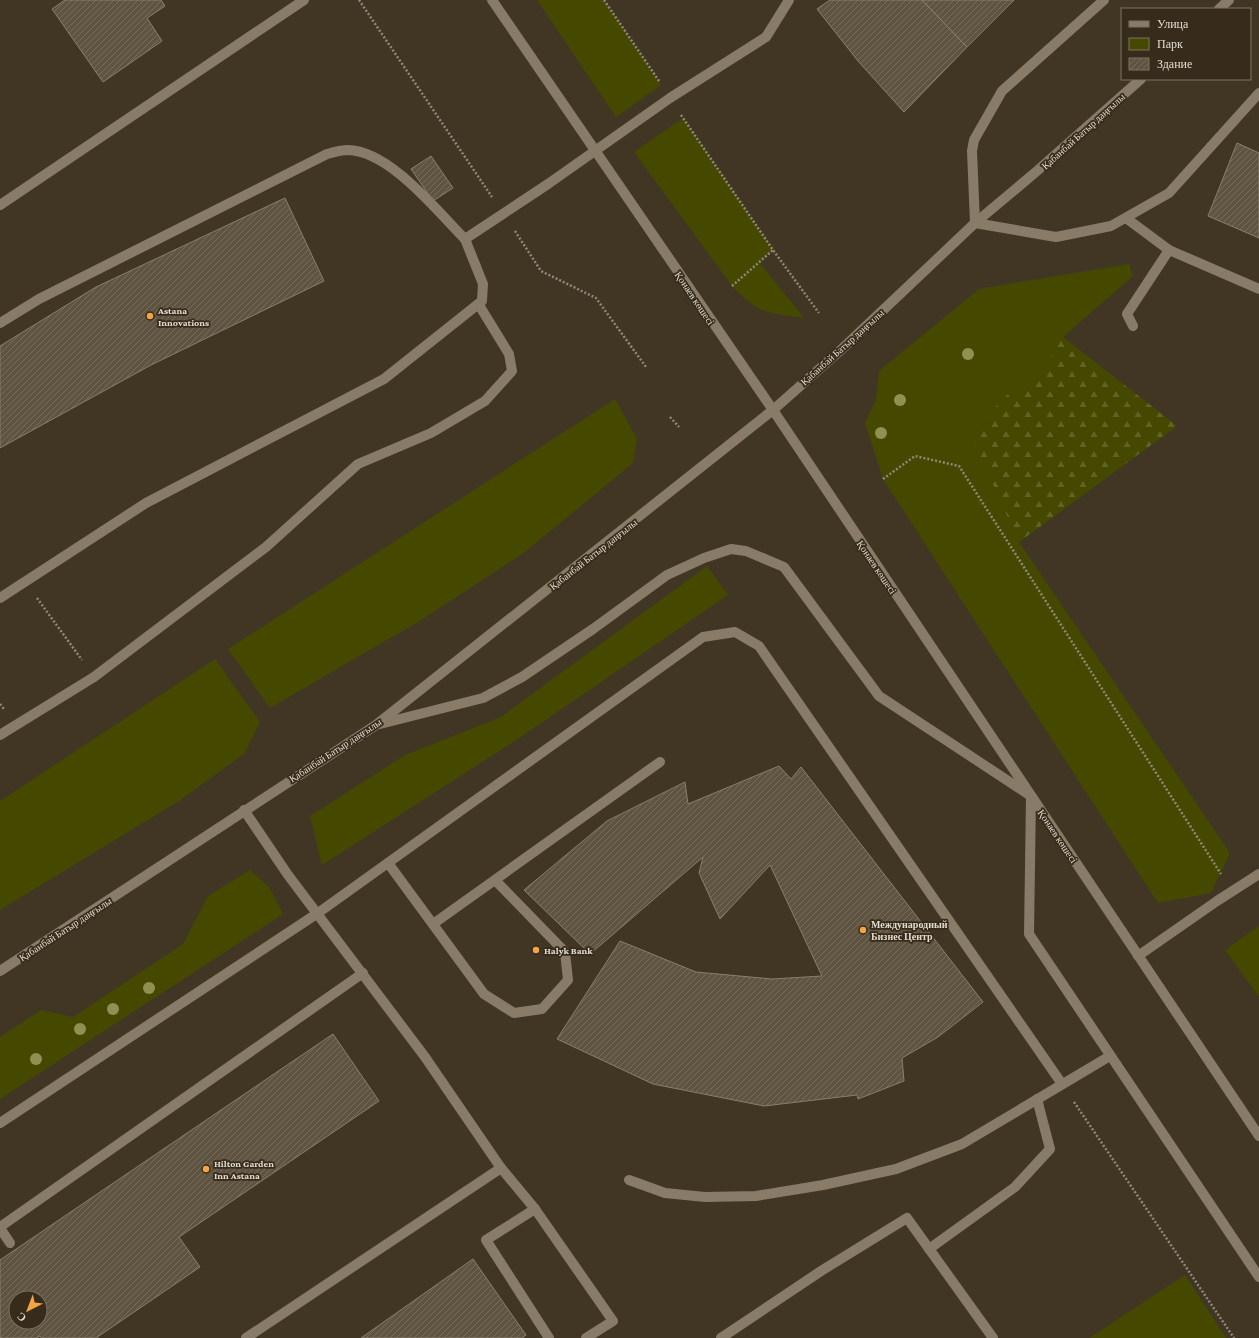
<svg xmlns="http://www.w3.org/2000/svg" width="1259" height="1338" viewBox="0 0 1259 1338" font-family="'Crimson Pro',serif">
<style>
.green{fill:#454900}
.forest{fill:url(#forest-firs)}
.building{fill:url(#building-hatch);stroke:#8b7e6b;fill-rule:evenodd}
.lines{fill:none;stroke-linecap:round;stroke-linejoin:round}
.path{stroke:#91887a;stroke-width:2.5;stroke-dasharray:2 2;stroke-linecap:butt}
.service{stroke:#887b67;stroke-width:10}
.secondary{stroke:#887b67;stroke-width:10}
.tree{fill:#919053}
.poi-dot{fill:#f5a345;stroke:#372c1b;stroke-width:1.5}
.labels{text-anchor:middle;stroke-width:3.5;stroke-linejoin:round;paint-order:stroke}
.street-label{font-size:10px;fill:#e2dbd0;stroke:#372c1b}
.poi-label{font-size:10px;font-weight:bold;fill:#e2dbd0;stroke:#372c1b;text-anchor:start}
</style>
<defs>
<pattern id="forest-firs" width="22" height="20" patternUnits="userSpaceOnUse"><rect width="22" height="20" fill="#454900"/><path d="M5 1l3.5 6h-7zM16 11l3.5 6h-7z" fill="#606324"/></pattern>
<pattern id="building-hatch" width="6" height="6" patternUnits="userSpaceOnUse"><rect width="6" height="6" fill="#5f5441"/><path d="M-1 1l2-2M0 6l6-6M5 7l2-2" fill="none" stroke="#766c5b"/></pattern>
</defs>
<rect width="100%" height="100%" fill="#413624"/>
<g class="green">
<polygon points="537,0 604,0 661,85 616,117"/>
<path d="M683 118 773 250 759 262 804 318C766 313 759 314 732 286L634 152Z"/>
<polygon points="1129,264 1133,276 1063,337 1177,426 1019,542 1230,853 1211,893 1158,903 883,479 865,423 876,400 879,371 979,289"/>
<polygon points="615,399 637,439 633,463 525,552 423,619 270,708 228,649"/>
<polygon points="707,566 728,595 518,739 322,865 310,816 405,755 501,717"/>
<polygon points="215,659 260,722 245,753 179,801 0,910 0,801"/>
<polygon points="250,870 269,887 283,914 0,1099 0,1037 41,1010 73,1017 183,944 208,896"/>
<polygon points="1259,926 1259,997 1225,950"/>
<polygon points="1185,1275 1226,1338 1089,1338"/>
</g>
<polygon class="forest" points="1063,337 1177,426 1019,542 970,434 1007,395 1041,377 1051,362 1055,342"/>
<g class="building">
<polygon points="65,0 161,0 165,6 147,18 162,41 103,82 52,9"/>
<polygon points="830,0 922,0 967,47 904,112 858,61 817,9"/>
<polygon points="922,0 1014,0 967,47"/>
<polygon points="1237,143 1259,153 1259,238 1208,216"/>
<polygon points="431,156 453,188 433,201 411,169"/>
<polygon points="285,198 324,281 151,365 0,448 0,346 96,287"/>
<polygon points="779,766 791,779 801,767 983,1002 938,1037 902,1058 904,1081 858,1099 857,1095 764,1106 653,1084 557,1039 620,941 696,972 772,979 822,976 770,865 720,919 699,873 703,857 590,954 524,890 607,821 685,782 688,804"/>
<path d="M333 1034 379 1101 179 1237 200 1267 96 1338H42L40 1336 37 1338H0V1260ZM16 1298H40V1322H16Z"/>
<polygon points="473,1259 526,1335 522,1338 361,1338"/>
</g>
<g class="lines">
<g class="path">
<polyline points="359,0 492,197"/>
<polyline points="604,0 659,81"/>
<polyline points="681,115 773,250 819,313"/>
<polyline points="515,231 541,271 596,298 646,367"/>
<polyline points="732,286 773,250"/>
<polyline points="670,417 679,427"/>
<polyline points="883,479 915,456 959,466 1221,874"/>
<polyline points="37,598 82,660"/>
<polyline points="0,704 4,709"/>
<polyline points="1074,1102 1234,1338"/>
</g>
<g class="service">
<polyline points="1104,0 1002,91 974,140 972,151 975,223 1056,237 1111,226 1169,193 1259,93"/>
<polyline points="0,205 304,0"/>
<polyline points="1126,218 1169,250 1259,289"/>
<path d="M0 323 39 299 327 154C334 152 341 150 348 150 390 151 437 211 465 239L548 184 670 98 766 37 789 0"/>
<polyline points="1133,326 1127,314 1169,250"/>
<polyline points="0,598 146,503 384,379 482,301 483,284 465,239"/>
<polyline points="0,735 94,677 266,547 358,464 431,433 485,401 512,371 509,354 479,305"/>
<polyline points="1031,796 1029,934 1259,1277"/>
<polyline points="244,810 288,875 425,1057 501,1168 535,1209 613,1321 586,1338"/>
<polyline points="388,863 484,994 514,1013 542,1009 568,980 565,952 495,880"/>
<polyline points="433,924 660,762"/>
<polyline points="1138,956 1217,901 1259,874"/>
<polyline points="0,1123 318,913 703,637 735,632 759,646 1062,1084"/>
<polyline points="629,1180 665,1193 705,1197 756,1196 823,1185 896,1169 962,1144 1110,1056"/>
<polyline points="535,1209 486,1240 549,1338"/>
<polyline points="0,1227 363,973"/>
<polyline points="0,1228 10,1243"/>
<polyline points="929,1249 1015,1187 1050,1149 1037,1099"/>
<polyline points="246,1338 501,1168"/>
<polyline points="721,1338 821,1271 907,1218 993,1338"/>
</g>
<g class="secondary">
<polyline points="492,0 773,410 1259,1136"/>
<polyline points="1219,9 1229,0"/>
<polyline points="380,724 483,698 522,677 593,629 667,575 704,558 731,549 746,551 784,567 879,696 1028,794"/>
<polyline points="0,971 376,725 773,410 843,348 975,223 1037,171 1141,79"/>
</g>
</g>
<g class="tree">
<circle cx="968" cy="354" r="6"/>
<circle cx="900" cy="400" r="6"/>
<circle cx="881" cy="433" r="6"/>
<circle cx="149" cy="988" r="6"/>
<circle cx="113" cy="1009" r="6"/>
<circle cx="80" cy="1029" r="6"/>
<circle cx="36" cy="1059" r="6"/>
</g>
<g class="poi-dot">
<circle cx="150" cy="316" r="4"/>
<circle cx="863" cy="930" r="4"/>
<circle cx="536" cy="950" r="4"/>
<circle cx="206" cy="1169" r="4"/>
</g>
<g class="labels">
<g class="street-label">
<text transform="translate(1083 131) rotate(-42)" y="4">Қабанбай Батыр даңғылы</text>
<text transform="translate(695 298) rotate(56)" y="4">Қонаев көшесі</text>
<text transform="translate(842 347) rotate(-42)" y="4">Қабанбай Батыр даңғылы</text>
<text transform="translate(593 554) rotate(-38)" y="4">Қабанбай Батыр даңғылы</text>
<text transform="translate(877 567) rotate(56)" y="4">Қонаев көшесі</text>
<text transform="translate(335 750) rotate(-33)" y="4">Қабанбай Батыр даңғылы</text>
<text transform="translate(1058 836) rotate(56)" y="4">Қонаев көшесі</text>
<text transform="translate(65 929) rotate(-33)" y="4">Қабанбай Батыр даңғылы</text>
</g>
<g class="poi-label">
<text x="158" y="314">Astana<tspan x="158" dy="12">Innovations</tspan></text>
<text x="871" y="928">Международный<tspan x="871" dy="12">Бизнес Центр</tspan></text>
<text x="544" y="954">Halyk Bank</text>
<text x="214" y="1167">Hilton Garden<tspan x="214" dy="12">Inn Astana</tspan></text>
</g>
</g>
<rect x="1121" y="8" width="130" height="72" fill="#372c1b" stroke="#7b7263"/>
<rect x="1129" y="21" width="20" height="6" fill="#887b67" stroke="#7b7263"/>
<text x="1157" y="28" font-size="12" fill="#e2dbd0">Улица</text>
<rect x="1129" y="38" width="20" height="12" fill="#454900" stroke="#7b7263"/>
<text x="1157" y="48" font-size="12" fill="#e2dbd0">Парк</text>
<rect x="1129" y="58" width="20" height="12" fill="url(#building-hatch)" stroke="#7b7263"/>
<text x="1157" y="68" font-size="12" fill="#e2dbd0">Здание</text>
<g transform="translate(28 1310) rotate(222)"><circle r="19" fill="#372c1b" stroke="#7b7263"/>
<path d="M0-3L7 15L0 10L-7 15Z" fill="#f5a345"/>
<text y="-6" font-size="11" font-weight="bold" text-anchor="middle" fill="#e2dbd0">С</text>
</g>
</svg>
